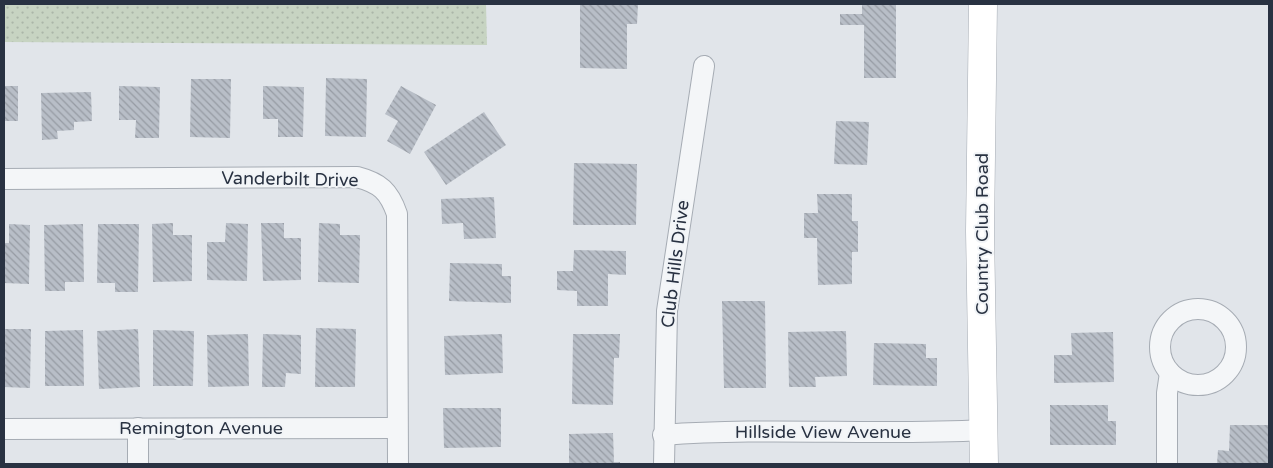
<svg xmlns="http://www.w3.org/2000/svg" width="1273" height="468" viewBox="0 0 1273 468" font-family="'Varela Round',sans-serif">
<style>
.grass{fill:url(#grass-dots)}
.building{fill:url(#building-back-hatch)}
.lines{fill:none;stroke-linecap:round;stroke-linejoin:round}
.street-casing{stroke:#a6acb4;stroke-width:22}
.secondary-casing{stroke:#a6acb4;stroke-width:29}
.street{stroke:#f4f6f8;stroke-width:20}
.secondary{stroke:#fff;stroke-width:28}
.labels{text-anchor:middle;stroke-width:4;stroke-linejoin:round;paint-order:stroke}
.street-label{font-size:18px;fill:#293242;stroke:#f1f4f7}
</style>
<defs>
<pattern id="grass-dots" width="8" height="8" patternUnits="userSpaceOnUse" patternTransform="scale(1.25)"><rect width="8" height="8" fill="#c7d4c2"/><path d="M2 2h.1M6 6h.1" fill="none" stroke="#abb6a8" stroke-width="1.8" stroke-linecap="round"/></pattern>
<pattern id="building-back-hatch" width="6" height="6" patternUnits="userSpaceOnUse" patternTransform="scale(1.25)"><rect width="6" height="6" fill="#b8bec7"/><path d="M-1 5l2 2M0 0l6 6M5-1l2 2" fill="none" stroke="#969ba3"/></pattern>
</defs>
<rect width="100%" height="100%" fill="#e1e5ea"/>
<polygon class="grass" points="4,4 486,4 487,45 4,42"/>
<g class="building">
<polygon points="580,4 638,4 637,24 627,24 627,69 580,68"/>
<polygon points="862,4 896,4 896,78 864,78 864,25 840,25 840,14 862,14"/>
<polygon points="326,78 367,79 366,137 325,136"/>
<polygon points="191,79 231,79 230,138 190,137"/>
<rect x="4" y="86" width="14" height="35"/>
<polygon points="119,86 160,87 159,138 135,138 136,120 119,120"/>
<polygon points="263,86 304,87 303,137 278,137 278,119 263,119"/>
<polygon points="401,86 436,105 410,154 387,141 398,121 385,114"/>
<polygon points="91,92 92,121 74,122 74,130 57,131 58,139 42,140 41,93"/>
<polygon points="484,112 506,145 446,185 424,152"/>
<polygon points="836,121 869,122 867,165 834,164"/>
<polygon points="574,163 637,164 636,225 573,225"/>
<polygon points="817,194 852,194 852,221 858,221 858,252 852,252 852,284 818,285 817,238 804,238 804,213 818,213"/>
<polygon points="494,197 496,238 464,239 463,223 442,224 441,199"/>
<polygon points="173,223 173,235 192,235 192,281 153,282 152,224"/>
<polygon points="226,223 248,224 247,281 207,280 207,242 225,242"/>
<polygon points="261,223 284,223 284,238 301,238 301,280 263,281"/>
<polygon points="319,223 340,224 340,235 360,235 359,283 318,282"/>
<polygon points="9,224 30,225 29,284 4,283 4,243 9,243"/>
<polygon points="83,224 84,282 65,282 65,291 45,291 44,225"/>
<polygon points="98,224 139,224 138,292 115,292 115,283 97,283"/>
<polygon points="574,250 626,251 626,275 608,274 608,306 577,306 577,291 557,290 557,271 573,271"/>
<polygon points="450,263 502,264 502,276 511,276 511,303 449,301"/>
<polygon points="722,301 765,301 766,388 724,388"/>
<polygon points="316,328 356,329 355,387 315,387"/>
<polygon points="4,329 31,329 30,388 4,387"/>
<polygon points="138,329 140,387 99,389 97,331"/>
<polygon points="83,330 84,386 45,386 45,331"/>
<polygon points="153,330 194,331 193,386 153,386"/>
<polygon points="846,331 847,376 815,377 816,387 789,387 788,332"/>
<polygon points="1113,332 1114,382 1054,383 1054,355 1072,355 1071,333"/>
<polygon points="248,334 249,386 208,387 207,335"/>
<polygon points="263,334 301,335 301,374 286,373 285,387 262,387"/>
<polygon points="502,334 503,373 445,375 444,336"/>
<polygon points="573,334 620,334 619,358 614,358 613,405 572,404"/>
<polygon points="874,343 926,344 926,358 937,358 937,386 873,385"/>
<polygon points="1050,405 1108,405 1108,421 1116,421 1116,445 1050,445"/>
<polygon points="443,408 501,408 501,447 444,448"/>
<polygon points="1230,425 1269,425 1269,464 1217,464 1218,450 1229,451"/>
<polygon points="613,433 614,462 620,462 620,464 569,464 569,434"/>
</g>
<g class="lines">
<g class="street-casing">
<g id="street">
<path d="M4 179 357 177C380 183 389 191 397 214L398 464"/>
<circle cx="1198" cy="347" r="38"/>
<polyline points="4,429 397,428"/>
<path d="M663 435C770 427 877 436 983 430"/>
<polyline points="138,464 138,428"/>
<polyline points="664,464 667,311 704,66"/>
<polyline points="1167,464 1167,393 1170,373"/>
</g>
</g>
<g class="secondary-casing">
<polyline id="secondary" points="983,4 980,231 984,464"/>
</g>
<use href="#street" class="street"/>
<use href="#secondary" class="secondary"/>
</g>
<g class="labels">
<g class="street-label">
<text transform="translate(290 179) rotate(1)" y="6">Vanderbilt Drive</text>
<text transform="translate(982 234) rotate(-90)" y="6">Country Club Road</text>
<text transform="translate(675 264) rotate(-83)" y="6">Club Hills Drive</text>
<text x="201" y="434">Remington Avenue</text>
<text x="823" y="438">Hillside View Avenue</text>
</g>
</g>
<rect width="1273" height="468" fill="none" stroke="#293242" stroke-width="10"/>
</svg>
